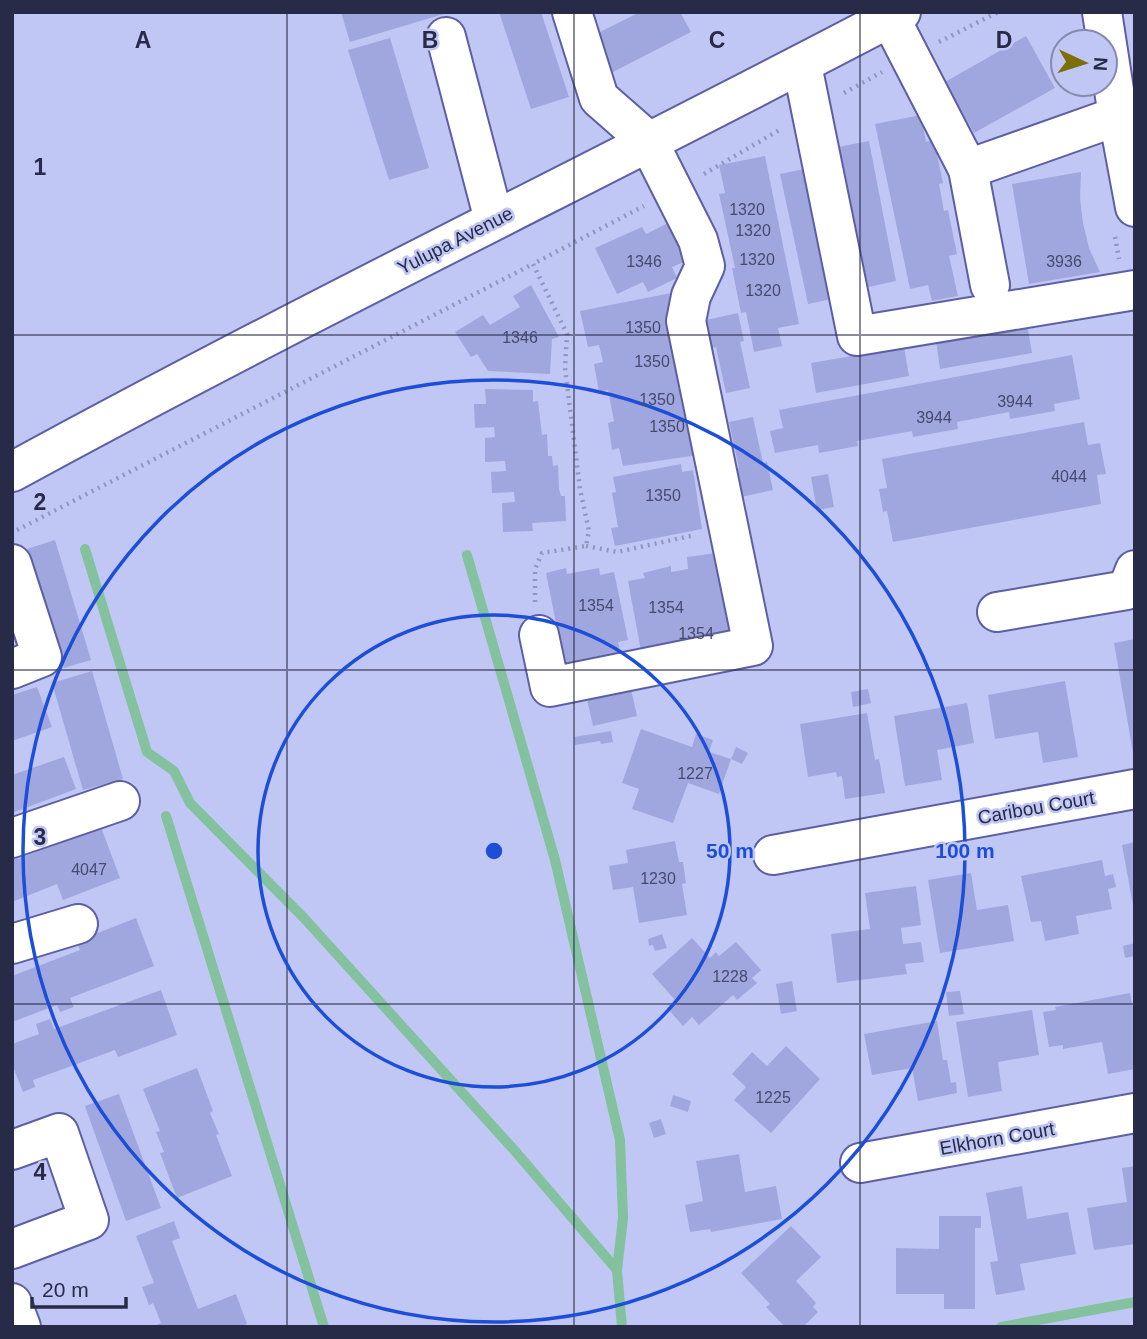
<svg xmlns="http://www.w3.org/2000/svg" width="1147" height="1339" viewBox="0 0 1147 1339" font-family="Arial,sans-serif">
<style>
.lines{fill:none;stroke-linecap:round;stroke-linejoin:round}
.stream{stroke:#84c19f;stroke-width:10}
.building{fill:#a0a7de}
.minor-casing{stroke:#5c60a3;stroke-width:42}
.path{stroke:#9196be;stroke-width:4.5;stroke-dasharray:2 5;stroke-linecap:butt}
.minor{stroke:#fff;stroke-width:38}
.grid{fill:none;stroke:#282b48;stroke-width:2;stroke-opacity:0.55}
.ring{fill:none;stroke:#1d4ed8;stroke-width:3.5}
.labels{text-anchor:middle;stroke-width:5;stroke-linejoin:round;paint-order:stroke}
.number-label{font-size:16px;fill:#464a6e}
.street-label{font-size:19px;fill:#282b48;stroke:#c1c7f4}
.grid-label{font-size:23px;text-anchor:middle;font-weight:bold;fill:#282b48;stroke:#c1c7f4;stroke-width:5;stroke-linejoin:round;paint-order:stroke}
.centre{fill:#1d4ed8;stroke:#c1c7f4;stroke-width:3.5}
.ring-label{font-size:21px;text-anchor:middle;font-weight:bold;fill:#1d4ed8;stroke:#c1c7f4;stroke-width:5;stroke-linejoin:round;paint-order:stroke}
</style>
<rect width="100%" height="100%" fill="#c1c7f4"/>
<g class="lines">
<g class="stream">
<polyline points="85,549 147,752 174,771 190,803 304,918 515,1151 617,1270"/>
<polyline points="467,555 555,860 620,1140 623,1218 617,1270 622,1327"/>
<polyline points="166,816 324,1327"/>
<polyline points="1001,1327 1135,1302"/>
</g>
</g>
<g class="building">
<polygon points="341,12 446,12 447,13 350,42"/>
<polygon points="499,12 541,12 569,97 531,109"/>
<polygon points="640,12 680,12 691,32 607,75 588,38"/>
<polygon points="1026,36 1055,88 974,133 945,82"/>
<polygon points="390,38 429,168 389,180 348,50"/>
<polygon points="921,115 926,142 934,140 943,183 939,184 944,211 948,210 957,254 949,256 958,296 932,301 928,285 910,289 875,124"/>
<polygon points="869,141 896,281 864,288 838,147"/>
<polygon points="765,156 799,324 778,328 782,346 754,352 746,312 741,313 732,268 735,268 719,194 725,193 719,165"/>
<polygon points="809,168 836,298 808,304 780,174"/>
<polygon points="1081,172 1080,198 1083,223 1089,248 1100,272 1029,284 1012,184"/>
<polygon points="668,223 686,261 672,267 677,278 648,292 643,282 617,294 595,248 642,227 646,234"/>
<polygon points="531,285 559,337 552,339 550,374 488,371 477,354 471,357 455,332 483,315 490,325 520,307 513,296"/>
<polygon points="671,293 677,331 669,332 669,339 679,339 688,383 679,384 682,401 691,399 705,454 623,466 619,448 612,450 608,423 614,421 608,390 599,392 594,364 603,362 599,345 588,347 580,311"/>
<polygon points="738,313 744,341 740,342 750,388 726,393 716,347 712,348 706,320"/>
<polygon points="1027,324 1032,353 940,369 936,340"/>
<polygon points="904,347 909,376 816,393 811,363"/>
<polygon points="1072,355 1080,399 1054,404 1055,411 1010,419 1009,412 957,422 958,429 913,437 912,431 857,441 858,446 819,453 818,445 775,453 770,431 783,428 779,410"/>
<polygon points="485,389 533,390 533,402 538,401 542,435 547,434 548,456 552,456 553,466 558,465 559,489 561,496 565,496 566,521 532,523 533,531 503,532 502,503 515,502 514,492 492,493 491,472 506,471 505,461 485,462 485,438 495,437 494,427 475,428 474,404 486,404"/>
<polygon points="753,417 763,463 767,462 773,490 741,497 735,469 739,468 729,422"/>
<polygon points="1084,422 1088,445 1100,443 1106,474 1097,475 1101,504 893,542 887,511 883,512 879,489 887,488 882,459"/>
<polygon points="681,464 682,472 693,470 702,529 615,546 611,528 618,527 612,493 616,492 613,477"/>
<polygon points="828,474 834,507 817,510 811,477"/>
<polygon points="55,540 91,660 64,668 27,549"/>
<polygon points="723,552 739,642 641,651 628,581 645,578 643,573 671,566 671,572 688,569 687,557"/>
<polygon points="566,568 567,574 599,568 600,575 614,572 628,640 618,642 620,652 564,663 546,573"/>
<polygon points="1135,639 1135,753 1133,753 1114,643"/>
<polygon points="92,671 123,779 83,790 52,683"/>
<polygon points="629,680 637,716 593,726 585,690"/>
<polygon points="1065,681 1078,757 1043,763 1038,732 995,739 988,695"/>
<polygon points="37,687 52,727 12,741 12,695"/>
<polygon points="868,689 871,703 853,707 851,692"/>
<polygon points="967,703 974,743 937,750 942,780 905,786 894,716"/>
<polygon points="867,713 875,760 879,759 885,793 845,799 842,776 837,777 836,772 808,777 800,724"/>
<polygon points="641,729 692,747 696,734 713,740 709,752 731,759 719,794 688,783 673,823 632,809 639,789 622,783"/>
<polygon points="611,731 613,742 601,744 600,741 575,745 574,737"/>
<polygon points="736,747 748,753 742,764 731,759"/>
<polygon points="64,757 76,789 12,813 12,775"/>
<polygon points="101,827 120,878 63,900 57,884 12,902 12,852 15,851 18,859"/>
<polygon points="675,841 679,862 683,862 686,883 682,884 687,915 639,923 633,887 613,890 609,866 628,863 626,850"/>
<polygon points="1135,842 1135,905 1133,905 1122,845"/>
<polygon points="1102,860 1105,876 1113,874 1116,887 1108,889 1112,909 1076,916 1079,934 1045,941 1041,921 1031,922 1021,876"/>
<polygon points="971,873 977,910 1008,905 1014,941 940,953 928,880"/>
<polygon points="916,886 921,925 901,928 903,944 921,942 924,962 905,964 907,974 837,983 831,934 870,929 865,893"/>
<polygon points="136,918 154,966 70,998 74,1007 60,1012 57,1005 12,1022 12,976 80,950 77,941"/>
<polygon points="662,934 667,948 655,951 653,945 649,946 648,939"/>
<polygon points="692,938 710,958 716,952 719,956 736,942 761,970 752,978 757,983 737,1000 733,995 699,1025 692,1017 683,1026 667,1008 675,1000 652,974"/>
<polygon points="1135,943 1135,956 1125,958 1123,946"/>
<polygon points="792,981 797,1011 781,1014 776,984"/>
<polygon points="161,990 177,1035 118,1057 115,1050 33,1080 35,1087 23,1092 12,1064 12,1044 39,1034 36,1024 50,1019 54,1029"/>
<polygon points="960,991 964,1014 949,1016 946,992"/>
<polygon points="1130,993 1135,1018 1135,1069 1108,1074 1102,1042 1063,1049 1063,1045 1049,1047 1043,1012 1056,1010 1055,1007"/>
<polygon points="1032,1010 1039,1055 998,1062 1002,1091 968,1097 956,1022"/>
<polygon points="937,1021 943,1060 947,1060 951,1083 956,1082 957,1093 918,1101 912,1068 872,1075 864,1034"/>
<polygon points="786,1046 820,1079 771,1133 734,1100 746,1087 732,1074 752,1052 767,1066"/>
<polygon points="197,1068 213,1111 210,1113 219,1134 216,1135 232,1176 177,1198 160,1153 164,1152 156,1132 160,1131 143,1089"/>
<polygon points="119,1094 161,1208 126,1221 85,1106"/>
<polygon points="673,1095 691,1101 688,1112 670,1106"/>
<polygon points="661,1119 666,1134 654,1138 649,1123"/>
<polygon points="739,1154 745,1192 776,1186 782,1219 711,1232 710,1229 690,1232 685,1205 703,1201 696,1161"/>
<polygon points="1135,1166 1135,1244 1094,1250 1087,1208 1127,1202 1122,1168"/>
<polygon points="1022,1186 1027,1219 1068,1212 1076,1254 1020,1264 1025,1290 996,1295 990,1262 998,1261 986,1193"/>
<polygon points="939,1216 981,1216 981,1228 975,1228 975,1309 944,1309 944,1294 896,1294 896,1248 939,1249"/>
<polygon points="174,1221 180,1238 172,1241 198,1309 236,1294 247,1324 239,1327 152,1327 161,1323 153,1303 149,1305 142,1287 154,1283 136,1236"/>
<polygon points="791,1226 821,1257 796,1281 816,1303 813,1307 818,1312 803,1327 785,1327 766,1307 770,1304 741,1273"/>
</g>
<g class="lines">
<g class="minor-casing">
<g id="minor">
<polyline points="1102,12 1118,116 1135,207"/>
<polyline points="890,18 968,169 1118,116"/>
<polyline points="446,37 494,220"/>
<polyline points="802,65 857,336 1135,290"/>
<polyline points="968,169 990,285"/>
<path d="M12 472C305 312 606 167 901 12"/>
<polyline points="12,564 42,657 12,669"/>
<polyline points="997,612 1127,590 1135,570"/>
<polyline points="539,635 550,687 753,646 686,321 691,296 705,266 698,240 648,141 599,98 572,12"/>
<polyline points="12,838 120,801"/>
<polyline points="773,855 1135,789"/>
<polyline points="12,944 78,924"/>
<polyline points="12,1150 59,1133 89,1220 12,1249"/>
<polyline points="860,1163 1135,1113"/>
<polyline points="12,1303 21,1327"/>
</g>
</g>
<g class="path">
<polyline points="939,42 998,12"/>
<polyline points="844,93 882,72"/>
<polyline points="704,174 781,129"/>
<polyline points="1115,237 1119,259"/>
<polyline points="17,530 533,264"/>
<polyline points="586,546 617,552 695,535"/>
<polyline points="535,602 535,569 542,553 586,546 589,531 580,489 565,368 567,334 533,264 644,206"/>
</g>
<use href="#minor" class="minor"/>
</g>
<path class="grid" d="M287 12V1327M574 12V1327M860 12V1327M12 335H1135M12 670H1135M12 1004H1135"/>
<g class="ring">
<circle cx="494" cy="851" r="236"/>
<circle cx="494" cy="851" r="471"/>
</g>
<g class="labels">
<g class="number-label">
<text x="747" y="215">1320</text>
<text x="753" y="236">1320</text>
<text x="757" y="265">1320</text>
<text x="644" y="267">1346</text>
<text x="1064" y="267">3936</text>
<text x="763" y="296">1320</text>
<text x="643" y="333">1350</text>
<text x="520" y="343">1346</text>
<text x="652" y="367">1350</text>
<text x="657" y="405">1350</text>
<text x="1015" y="407">3944</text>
<text x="934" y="423">3944</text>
<text x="667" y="432">1350</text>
<text x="1069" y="482">4044</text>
<text x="663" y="501">1350</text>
<text x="596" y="611">1354</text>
<text x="666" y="613">1354</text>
<text x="696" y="639">1354</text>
<text x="695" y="779">1227</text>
<text x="89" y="875">4047</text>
<text x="658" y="884">1230</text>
<text x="730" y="982">1228</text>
<text x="773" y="1103">1225</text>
</g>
<g class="street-label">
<text transform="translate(455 240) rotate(-27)" y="7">Yulupa Avenue</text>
<text transform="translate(1036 807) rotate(-10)" y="7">Caribou Court</text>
<text transform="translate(997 1138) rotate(-10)" y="7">Elkhorn Court</text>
</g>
</g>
<g class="grid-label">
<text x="143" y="48">A</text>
<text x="430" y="48">B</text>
<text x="717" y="48">C</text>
<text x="1004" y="48">D</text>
<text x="40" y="175">1</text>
<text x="40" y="510">2</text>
<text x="40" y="845">3</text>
<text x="40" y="1180">4</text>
</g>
<circle cx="494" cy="851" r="10" class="centre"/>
<g class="ring-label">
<text x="730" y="858">50 m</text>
<text x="965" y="858">100 m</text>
</g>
<rect width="1147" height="1339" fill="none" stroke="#282b48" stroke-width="28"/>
<g transform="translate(1084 63) rotate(94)"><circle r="33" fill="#c1c7f4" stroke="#8489af" stroke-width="2"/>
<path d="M0-5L12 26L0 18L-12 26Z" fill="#7d6e0a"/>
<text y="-10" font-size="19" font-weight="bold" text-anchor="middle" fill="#282b48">N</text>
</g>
<path d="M32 1297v10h94v-10" fill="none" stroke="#282b48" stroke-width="3.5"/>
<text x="42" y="1297" font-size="21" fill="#282b48" stroke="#c1c7f4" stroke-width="5" paint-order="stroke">20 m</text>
</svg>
